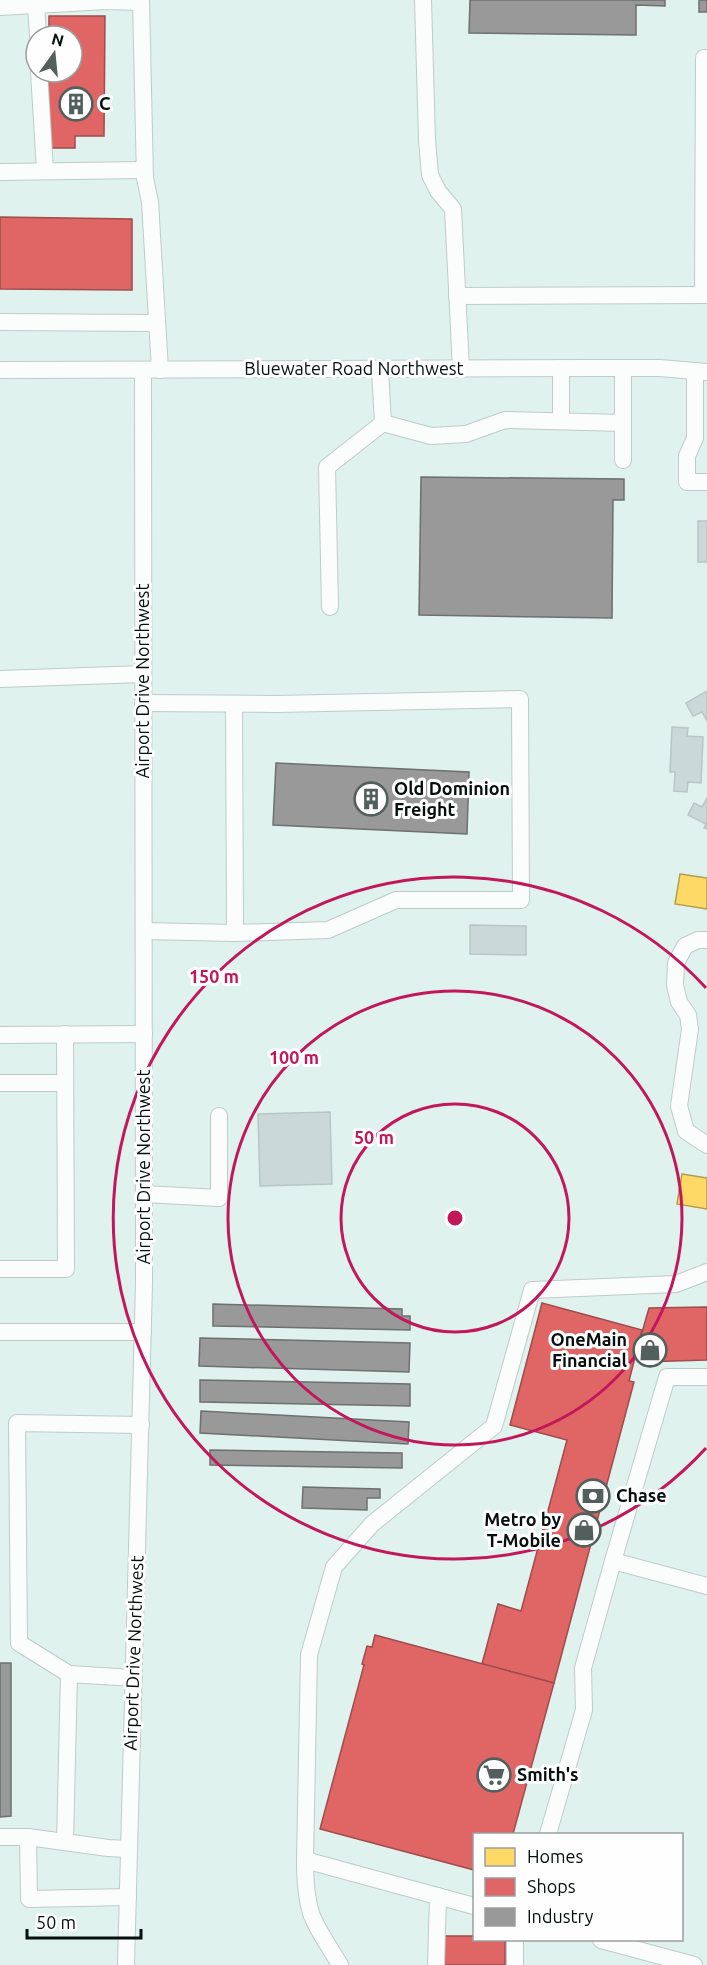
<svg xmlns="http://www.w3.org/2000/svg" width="707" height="1965" viewBox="0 0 707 1965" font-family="Ubuntu,sans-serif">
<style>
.homes{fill:#ffd966;stroke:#b49d4c;stroke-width:1.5}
.shops{fill:#e06666;stroke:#9e4c4c;stroke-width:1.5}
.industry{fill:#999;stroke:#6d706f;stroke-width:1.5}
.building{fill:#cad8d8;stroke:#b8c6c5;stroke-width:1.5}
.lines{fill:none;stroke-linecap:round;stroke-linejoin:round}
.minor-casing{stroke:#beccc9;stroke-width:18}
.minor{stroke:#fafdfc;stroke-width:16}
.ring{fill:none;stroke:#c2185b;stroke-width:3}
.labels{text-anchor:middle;stroke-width:6;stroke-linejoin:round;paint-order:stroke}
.poi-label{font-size:18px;font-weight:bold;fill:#05100e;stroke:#fefefe;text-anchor:start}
.street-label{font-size:18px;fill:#05100e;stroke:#fefefe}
.centre{fill:#c2185b;stroke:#fefefe;stroke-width:3}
.ring-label{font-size:18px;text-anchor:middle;font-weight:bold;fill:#c2185b;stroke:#fefefe;stroke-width:6;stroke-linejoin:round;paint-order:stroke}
</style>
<rect width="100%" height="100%" fill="#e0f2ee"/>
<g class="homes">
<polygon points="680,874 707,878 707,909 675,904"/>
<polygon points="682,1174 707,1178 707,1209 677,1204"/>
</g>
<g class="shops">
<polygon points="49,16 105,16 104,136 75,136 75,148 48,148 48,72 72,72 72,36 49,36"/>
<polygon points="0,217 132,219 132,290 0,289"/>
<polygon points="542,1303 642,1330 629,1381 634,1382 554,1683 482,1664 498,1604 521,1611 567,1440 510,1425"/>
<polygon points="707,1307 707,1360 641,1362 641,1360 638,1360 638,1357 635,1357 649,1308"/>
<polygon points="375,1635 554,1683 513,1834 474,1834 474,1870 320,1829 364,1665 362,1664 367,1646 372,1647"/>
<polygon points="441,1936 474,1936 474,1940 505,1940 505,1965 441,1965"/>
</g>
<g class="industry">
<polygon points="470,0 665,0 665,6 636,5 636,35 469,33"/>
<rect x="699" y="0" width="8" height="12"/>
<polygon points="421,477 624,479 624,500 613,500 612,618 419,615"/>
<polygon points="276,763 469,772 467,834 273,825"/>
<polygon points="213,1304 402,1309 402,1316 410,1316 410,1330 213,1326"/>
<polygon points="200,1338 410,1343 409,1372 199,1366"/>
<polygon points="200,1380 410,1384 410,1406 200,1402"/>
<polygon points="201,1411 409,1422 408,1444 200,1433"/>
<polygon points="210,1450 402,1453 402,1468 210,1465"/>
<polygon points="303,1487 380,1489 380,1498 367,1498 367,1510 302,1508"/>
<polygon points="0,1663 11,1663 11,1816 0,1817"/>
</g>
<g class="building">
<rect x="698" y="521" width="9" height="41"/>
<polygon points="707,691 707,721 702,712 693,716 686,703"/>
<polygon points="672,727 688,728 687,736 703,737 701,783 688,782 687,792 674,791 675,772 670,772"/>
<polygon points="707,798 707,829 704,828 706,824 688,815 694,803 702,807"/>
<polygon points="470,925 526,926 526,955 470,954"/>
<polygon points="330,1112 332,1184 260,1186 258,1114"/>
</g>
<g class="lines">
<g class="minor-casing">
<g id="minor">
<polyline points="141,0 145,178 150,202 160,370"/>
<polyline points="423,0 427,140 430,175 438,191 453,209 461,369"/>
<polyline points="36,5 38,36"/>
<polyline points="0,7 106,1 141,2"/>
<polyline points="39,72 45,171"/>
<polyline points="0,172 144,170"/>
<polyline points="703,295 704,58 707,58"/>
<polyline points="457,296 707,295"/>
<polyline points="0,322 157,323"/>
<polyline points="623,368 623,460"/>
<polyline points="0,370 593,368 660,368 707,372"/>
<polyline points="380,370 383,423 431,436 466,434 505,420 623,423"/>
<polyline points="695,371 695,438 687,456 687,482 707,482"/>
<polyline points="561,421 561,368"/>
<polyline points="330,607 327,467 383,423"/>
<polyline points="0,679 143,674"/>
<polyline points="143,703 276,704 520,699 521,900 396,900 328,930 235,933 144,931"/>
<polyline points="234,704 235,933"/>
<polyline points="707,940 698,940 685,946 676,963 675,985 679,1002 688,1015 690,1029 679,1106 686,1131 707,1145"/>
<polyline points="0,1035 144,1034"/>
<polyline points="0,1083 65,1083"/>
<polyline points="144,1194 219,1198 219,1116"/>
<polyline points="0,1269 66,1269 65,1034"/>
<polyline points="0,1332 143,1332"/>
<polyline points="613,1561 667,1377 707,1377"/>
<polyline points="69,1674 19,1643 17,1423 141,1425"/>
<polyline points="548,1834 584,1710 583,1668 613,1561 707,1586"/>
<polyline points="0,1837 28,1837 29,1899 128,1897"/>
<polyline points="28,1837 108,1848 129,1849"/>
<polyline points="65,1842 69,1674 134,1678"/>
<path d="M305 1860C305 1878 306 1899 312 1916 319 1933 331 1949 340 1965"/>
<polyline points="474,1906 305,1860 309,1655 334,1567 372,1524 494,1426 532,1290 676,1284 707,1272"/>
<polyline points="601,1940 694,1965"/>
<polyline points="126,1965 144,1283 143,370"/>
<polyline points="436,1965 438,1896"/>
<polyline points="515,1965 515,1940"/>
</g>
</g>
<use href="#minor" class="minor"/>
</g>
<g class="ring">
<circle cx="455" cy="1218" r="114"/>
<circle cx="455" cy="1218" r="227"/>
<path d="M706 1448A341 341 0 1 1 706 988"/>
</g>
<defs>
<g id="building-ring" transform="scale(1.725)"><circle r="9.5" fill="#fefefe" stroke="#525f5c" stroke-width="1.5"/><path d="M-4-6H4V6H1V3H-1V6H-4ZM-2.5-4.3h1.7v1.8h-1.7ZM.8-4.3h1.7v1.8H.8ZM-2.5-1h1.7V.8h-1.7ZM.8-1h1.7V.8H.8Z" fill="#525f5c"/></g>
<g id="shop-ring" transform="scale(1.725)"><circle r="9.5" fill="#fefefe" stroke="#525f5c" stroke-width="1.5"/><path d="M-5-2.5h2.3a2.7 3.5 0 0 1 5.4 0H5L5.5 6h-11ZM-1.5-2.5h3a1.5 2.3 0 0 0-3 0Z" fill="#525f5c"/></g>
<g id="bank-ring" transform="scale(1.725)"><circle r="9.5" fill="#fefefe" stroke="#525f5c" stroke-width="1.5"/><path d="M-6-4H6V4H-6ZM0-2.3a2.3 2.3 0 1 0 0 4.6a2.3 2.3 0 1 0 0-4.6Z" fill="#525f5c"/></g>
<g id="supermarket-ring" transform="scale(1.725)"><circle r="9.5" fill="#fefefe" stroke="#525f5c" stroke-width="1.5"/><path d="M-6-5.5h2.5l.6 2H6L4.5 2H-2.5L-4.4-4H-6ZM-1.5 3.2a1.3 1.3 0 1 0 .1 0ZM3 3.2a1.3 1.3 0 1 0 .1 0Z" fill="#525f5c"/></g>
</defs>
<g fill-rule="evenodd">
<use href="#building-ring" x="76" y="104"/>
<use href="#building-ring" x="371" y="799"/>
<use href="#shop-ring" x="650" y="1350"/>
<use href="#bank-ring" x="593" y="1496"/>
<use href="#shop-ring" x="584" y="1530"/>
<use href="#supermarket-ring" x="494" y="1775"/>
</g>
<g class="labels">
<g class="poi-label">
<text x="99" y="110">C</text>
<text x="394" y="795">Old Dominion<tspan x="394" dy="21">Freight</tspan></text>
<text x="627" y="1346" text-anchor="end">OneMain<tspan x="627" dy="21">Financial</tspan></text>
<text x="616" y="1502">Chase</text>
<text x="561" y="1526" text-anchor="end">Metro by<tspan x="561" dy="21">T-Mobile</tspan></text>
<text x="517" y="1781">Smith's</text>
</g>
<g class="street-label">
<text x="354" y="375">Bluewater Road Northwest</text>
<text transform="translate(143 681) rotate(-90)" y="6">Airport Drive Northwest</text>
<text transform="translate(144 1167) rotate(-90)" y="6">Airport Drive Northwest</text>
<text transform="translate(134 1653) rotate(-88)" y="6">Airport Drive Northwest</text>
</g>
</g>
<circle cx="455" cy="1218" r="9" class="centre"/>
<g class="ring-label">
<text x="214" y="983">150 m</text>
<text x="294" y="1064">100 m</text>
<text x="374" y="1144">50 m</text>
</g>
<rect x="473" y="1833" width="210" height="108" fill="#fefefe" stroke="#9a9f9e" stroke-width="1.5"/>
<rect x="485" y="1848" width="30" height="18" fill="#ffd966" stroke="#9a9f9e" stroke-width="1.5"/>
<text x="527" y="1863" font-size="18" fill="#05100e">Homes</text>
<rect x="485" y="1878" width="30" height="18" fill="#e06666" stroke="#9a9f9e" stroke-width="1.5"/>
<text x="527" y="1893" font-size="18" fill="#05100e">Shops</text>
<rect x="485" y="1908" width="30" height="18" fill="#999999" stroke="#9a9f9e" stroke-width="1.5"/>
<text x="527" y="1923" font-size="18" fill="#05100e">Industry</text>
<g transform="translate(54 54) rotate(15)"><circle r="28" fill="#fefefe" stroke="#9a9f9e" stroke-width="1.5"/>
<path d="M0-4.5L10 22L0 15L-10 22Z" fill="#525f5c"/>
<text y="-9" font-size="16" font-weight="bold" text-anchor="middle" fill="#05100e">N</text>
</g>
<path d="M27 1929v9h114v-9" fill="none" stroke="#05100e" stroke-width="3"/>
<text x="36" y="1929" font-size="18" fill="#05100e" stroke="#fefefe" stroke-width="4.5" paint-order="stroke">50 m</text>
</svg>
